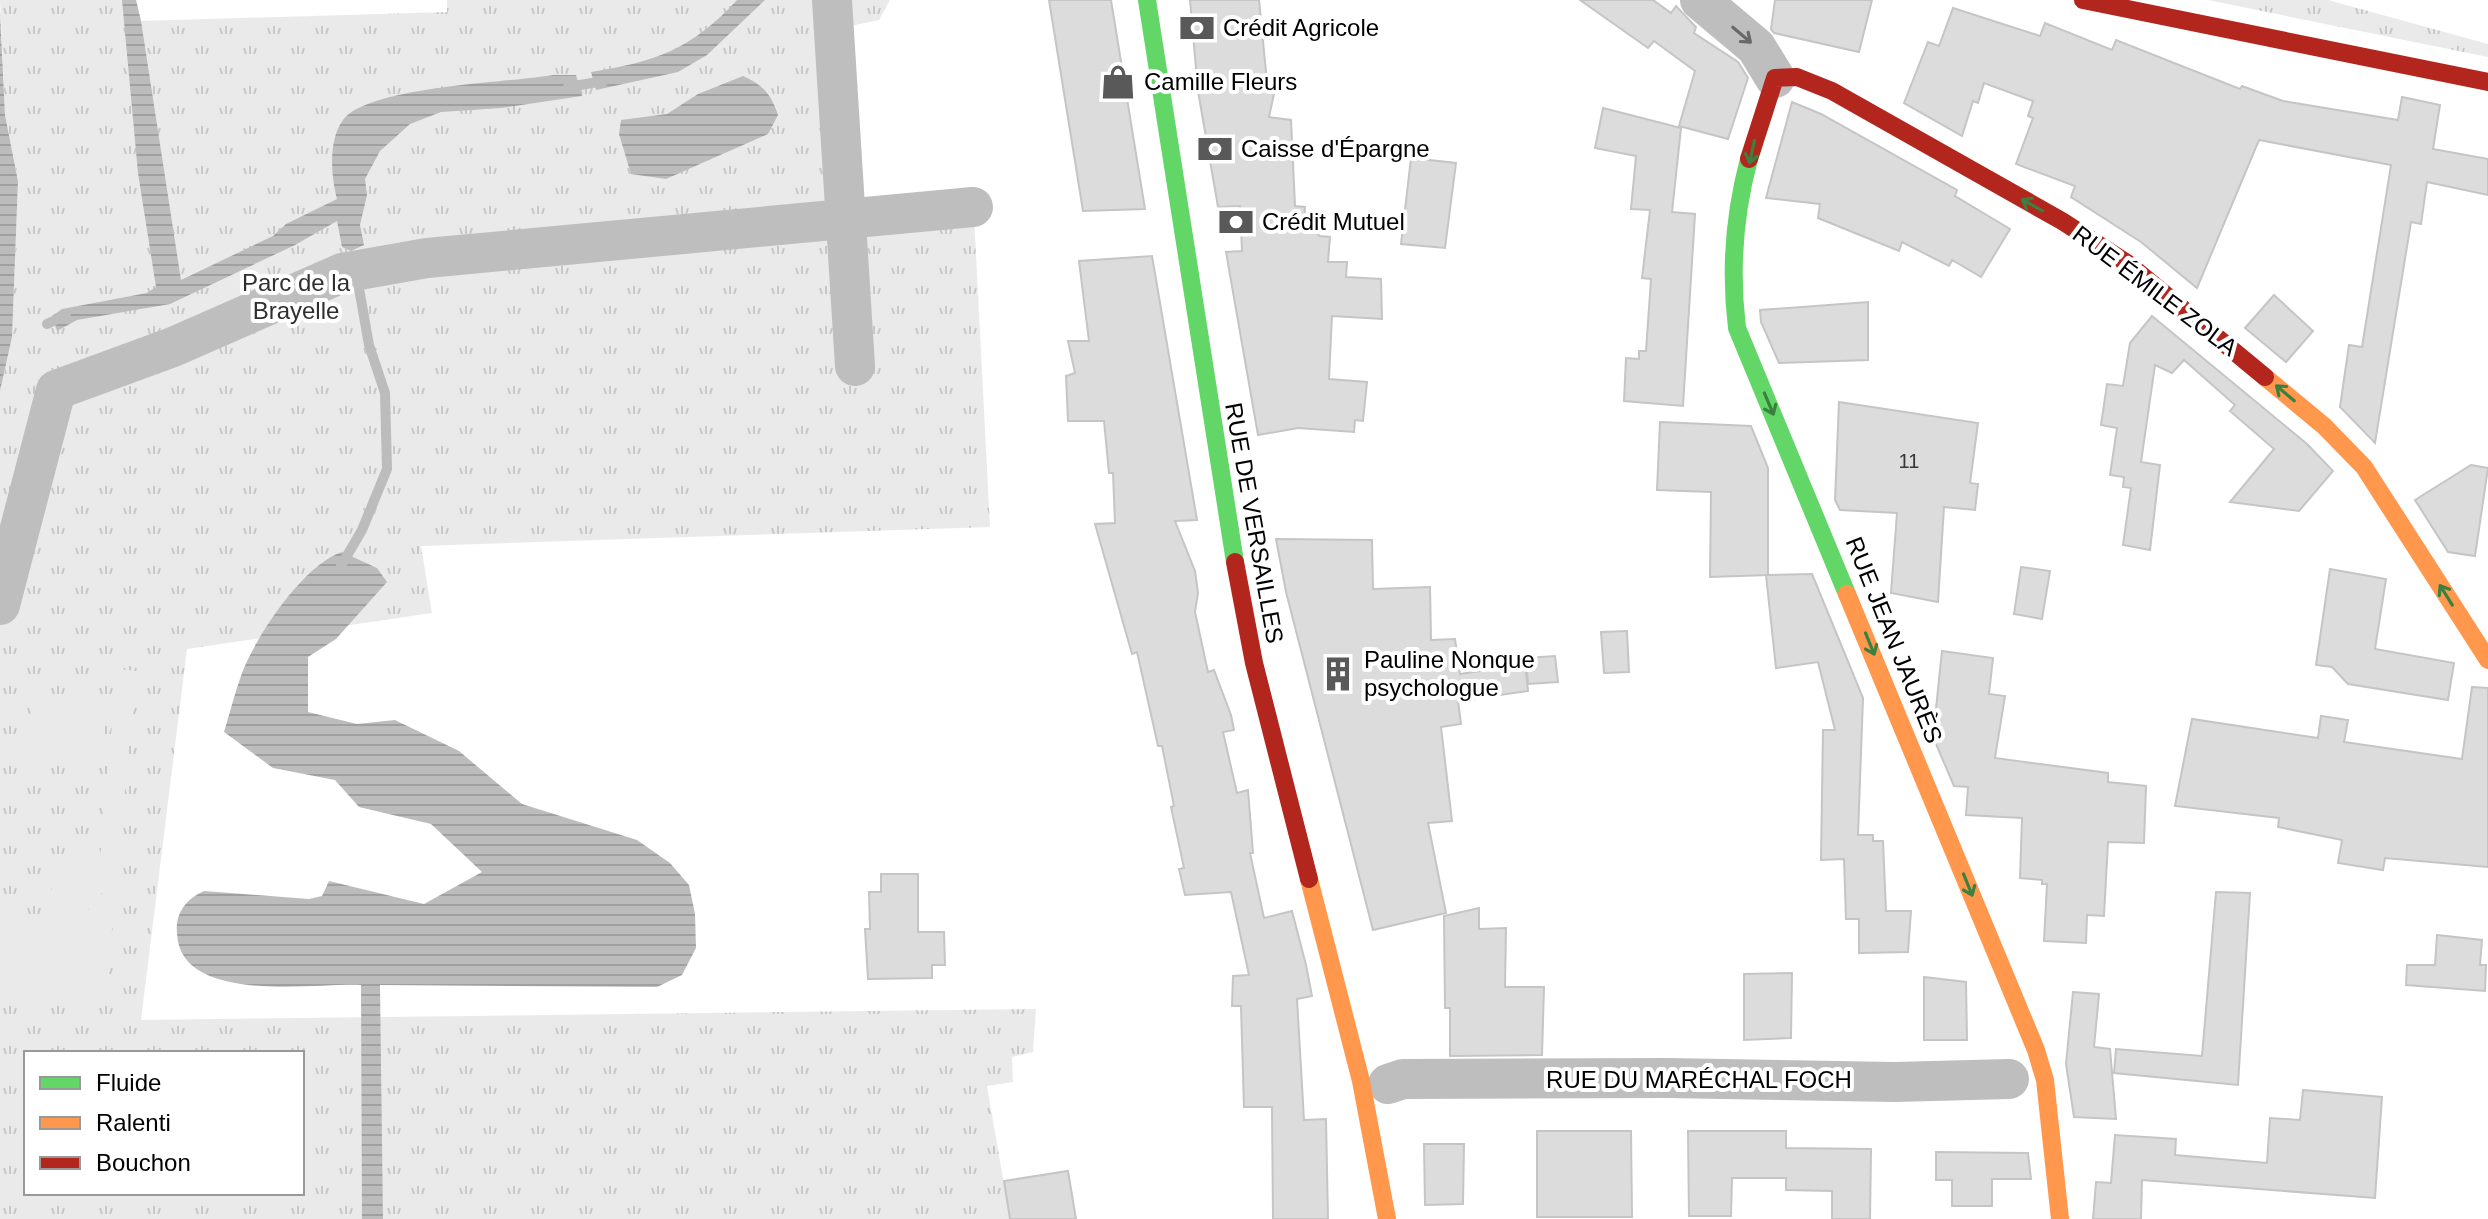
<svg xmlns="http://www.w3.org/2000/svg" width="2488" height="1219" viewBox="0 0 2488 1219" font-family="Helvetica,sans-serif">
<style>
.grass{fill:url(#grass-tufts);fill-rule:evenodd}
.pitch{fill:#eaeaea}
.water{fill:url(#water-rules)}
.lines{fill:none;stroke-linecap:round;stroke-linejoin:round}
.stream{stroke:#bcbcbc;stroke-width:10}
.building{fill:#dcdcdc;stroke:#c5c5c5;stroke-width:2}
.street{stroke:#bebebe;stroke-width:40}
.fast{stroke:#63d668;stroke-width:18}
.slow{stroke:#ff974d;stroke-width:18}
.jam{stroke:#b3261e;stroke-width:18}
.oneway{stroke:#686868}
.oneway2{stroke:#3b803e}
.labels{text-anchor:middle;stroke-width:8;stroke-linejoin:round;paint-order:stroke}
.number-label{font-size:20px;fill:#373737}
.poi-label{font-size:24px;fill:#000;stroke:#fff;text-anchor:start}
.park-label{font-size:24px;fill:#2f2f2f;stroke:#fff}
.street-label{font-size:24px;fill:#000;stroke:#fff}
</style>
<defs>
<pattern id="grass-tufts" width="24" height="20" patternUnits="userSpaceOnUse" patternTransform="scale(2)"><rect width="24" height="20" fill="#eaeaea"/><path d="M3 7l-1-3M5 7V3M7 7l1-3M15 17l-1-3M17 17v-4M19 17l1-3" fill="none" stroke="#c7c7c7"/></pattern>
<pattern id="water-rules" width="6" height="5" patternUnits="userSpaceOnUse" patternTransform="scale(2)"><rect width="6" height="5" fill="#bcbcbc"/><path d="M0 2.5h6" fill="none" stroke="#a0a0a0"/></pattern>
</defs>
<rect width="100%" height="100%" fill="#fff"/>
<g class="grass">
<path d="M0 0H136L141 21 447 12V0H890L879 20 850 26 863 206 974 216 990 527 421 546 432 613 187 649 141 1020 1036 1009 1033 1052 1012 1057 1013 1082 987 1086 1010 1219H0V391L12 336 18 181 5 115ZM26 1053H302V1193H26Z"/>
<polygon points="2208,0 2328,0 2488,44 2488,57"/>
</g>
<g class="pitch">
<polygon points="117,669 136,671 115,895 97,893"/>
<polygon points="32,700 107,709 100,768 25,759"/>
<polygon points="55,855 93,858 88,916 113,919 105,1005 0,995 0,911 49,916"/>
</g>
<g class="water">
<path d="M122 0H136L141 21 181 280 273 236 286 224 337 199C331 176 328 140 343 120 369 86 508 83 553 75H576L582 96 501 108 441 112 410 124 380 151 365 179 367 195 360 225 364 245 351 251 342 247 337 221 295 245 170 304 77 320 57 331 52 316 62 309 147 293 156 287 138 173Z"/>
<path d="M737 0H765L707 55 678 72 596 90 591 72C655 62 692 49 737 0Z"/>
<polygon points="0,11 5,115 18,181 12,337 0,391"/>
<path d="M743 76C763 85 771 94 778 115L768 134 666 179 631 174 619 134 621 120 667 114 698 94Z"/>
<path d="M342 552 377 568 387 582 336 639 308 657V712L357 724 395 720 459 751 522 804 637 840 670 863 689 885 695 914 696 948 682 975 657 987 380 985 383 1219H362L361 985C314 983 181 1005 177 934 175 913 186 899 204 891L309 899 322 896 329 881 424 904 482 872 431 824 359 807 335 780 273 768 224 732C230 712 235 692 242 673 256 636 304 564 342 552Z"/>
</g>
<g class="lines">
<g class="stream">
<polyline points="568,87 604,81"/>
<polyline points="47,324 66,315"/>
<polyline points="341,566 362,530 387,469 385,393 369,345 357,277"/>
</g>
</g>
<g class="building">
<polygon points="1049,0 1111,0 1145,209 1083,211"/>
<polygon points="1190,0 1259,0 1267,82 1276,85 1269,117 1291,120 1295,206 1305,207 1304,222 1320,236 1330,237 1328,262 1347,262 1346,277 1381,279 1382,319 1332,316 1329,379 1367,382 1363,421 1355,420 1354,432 1298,428 1258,435 1226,252 1242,251 1240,206 1218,207 1198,91"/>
<polygon points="1580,0 1653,0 1671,13 1676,6 1696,27 1694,33 1738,62 1748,78 1728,139 1679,126 1695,71 1654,41 1648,48"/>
<polygon points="1775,0 1872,0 1859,52 1774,33 1771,29"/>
<polygon points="1953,8 2040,36 2045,23 2112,50 2116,40 2240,89 2242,86 2283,101 2398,120 2402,97 2440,105 2433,149 2488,159 2488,195 2427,182 2421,224 2411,222 2375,443 2340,407 2349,345 2362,347 2391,165 2259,140 2197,288 2141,242 2071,197 2075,186 2016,164 2033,118 2028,116 2033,101 1984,83 1978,103 1973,101 1962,136 1904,103 1928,42 1939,46"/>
<polygon points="1792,102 1821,114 1957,190 1955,196 2010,229 1981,277 1952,260 1949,266 1902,242 1899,251 1818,218 1820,204 1766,198"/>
<polygon points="1603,108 1681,128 1672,212 1695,214 1683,406 1624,401 1626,358 1639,359 1639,351 1646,351 1651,279 1642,278 1650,210 1631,209 1636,156 1595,148"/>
<polygon points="1411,158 1456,163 1445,248 1401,244"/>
<polygon points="1152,256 1197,520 1175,521 1195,571 1198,593 1195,612 1208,672 1214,670 1231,715 1234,730 1223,732 1237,793 1248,790 1253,853 1250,853 1264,918 1292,911 1306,965 1312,996 1297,999 1304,1120 1326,1119 1328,1219 1273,1219 1272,1107 1244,1107 1241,1006 1232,1006 1233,976 1249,975 1231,892 1185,895 1179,869 1184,868 1171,807 1174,806 1162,746 1158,746 1137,652 1132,654 1095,524 1115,523 1113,473 1109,473 1104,421 1068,421 1066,376 1075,373 1068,341 1089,341 1079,261"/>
<polygon points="2274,295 2313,331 2286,362 2245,328"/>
<polygon points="1868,302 1868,360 1779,363 1761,322 1760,310"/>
<polygon points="2152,316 2307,444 2333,471 2299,511 2230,502 2274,449 2230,411 2235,405 2184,360 2172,373 2155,365 2141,462 2160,465 2150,550 2123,545 2131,488 2123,487 2124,477 2110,475 2117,428 2101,425 2107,384 2123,386 2130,343"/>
<polygon points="1839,402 1978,423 1970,483 1978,484 1975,510 1944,507 1938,602 1891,593 1897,513 1840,510 1835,500"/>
<polygon points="1660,422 1751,426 1768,468 1768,575 1710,577 1711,492 1657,490"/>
<polygon points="2471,465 2488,468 2475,556 2448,552 2415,500"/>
<polygon points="1276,539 1372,540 1373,589 1430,587 1431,640 1455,639 1460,674 1525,664 1528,691 1458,701 1461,724 1441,727 1452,821 1428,823 1446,913 1373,930 1286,592"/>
<polygon points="2021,567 2050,571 2042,619 2014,614"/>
<polygon points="2330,569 2386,579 2375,649 2454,663 2448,700 2348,684 2332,667 2316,665"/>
<polygon points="1812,574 1863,698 1858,835 1873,835 1873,841 1883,841 1886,911 1911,911 1908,952 1859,953 1859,919 1846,919 1844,859 1821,860 1823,730 1835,730 1818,662 1776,668 1766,575"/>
<polygon points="1627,631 1629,672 1604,673 1601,632"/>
<polygon points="1942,651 1993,658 1989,694 2005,696 1995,758 2108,773 2108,782 2146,786 2144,843 2108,842 2104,916 2087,915 2086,943 2044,941 2047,884 2042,884 2042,880 2020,878 2022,818 1966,815 1968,787 1954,786 1933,737"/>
<polygon points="1555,656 1558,682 1528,684 1526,658"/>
<polygon points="2472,687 2488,688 2488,867 2385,858 2383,870 2338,863 2342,840 2278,827 2279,818 2175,806 2192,719 2318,738 2321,716 2348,720 2344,742 2462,759"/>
<polygon points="881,874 918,874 918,932 944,932 945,965 932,965 932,978 868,979 865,929 870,929 869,892 881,892"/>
<polygon points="2216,892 2250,893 2238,1085 2114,1073 2116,1049 2202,1056"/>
<polygon points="1479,908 1479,929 1506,928 1505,987 1544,987 1542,1055 1450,1056 1450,1008 1445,1008 1444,916"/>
<polygon points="2437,935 2482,940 2480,965 2486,965 2485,991 2406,985 2407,965 2435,965"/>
<polygon points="1792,973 1791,1038 1744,1040 1744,974"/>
<polygon points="1924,977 1966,982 1967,1040 1924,1040"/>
<polygon points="2073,992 2099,994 2094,1047 2110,1049 2116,1119 2074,1117 2066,1064"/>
<polygon points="2303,1090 2382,1097 2375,1198 2142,1180 2141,1219 2093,1219 2096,1182 2111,1183 2115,1135 2176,1139 2175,1155 2267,1163 2270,1118 2300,1120"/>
<polygon points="1537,1131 1631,1131 1632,1217 1537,1217"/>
<polygon points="1688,1131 1786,1131 1786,1148 1871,1149 1870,1219 1832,1219 1832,1191 1786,1190 1786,1178 1732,1178 1731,1216 1689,1216"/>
<polygon points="1424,1144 1464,1144 1463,1204 1425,1205"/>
<polygon points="1936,1152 2028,1153 2031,1179 1992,1179 1992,1206 1952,1206 1952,1180 1936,1180"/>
<polygon points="1068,1171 1076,1219 1010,1219 1004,1181"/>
</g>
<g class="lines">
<g class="street">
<polyline points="832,0 855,366"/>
<polyline points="1700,0 1756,47 1775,78"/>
<polyline points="0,605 56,390 173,347 342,273 427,258 973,207"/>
<polyline points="1388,1084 1403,1079 1667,1078 1895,1082 2009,1079"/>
</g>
<g class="fast">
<polyline points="1147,0 1235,562"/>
<path d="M1749 159C1734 215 1730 271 1737 328L1847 594"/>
</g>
<g class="slow">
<polyline points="2265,377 2324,426 2364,467 2488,660"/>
<polyline points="1847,594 2036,1050 2045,1080 2060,1219"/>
<polyline points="1309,879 1361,1081 1387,1219"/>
</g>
<g class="jam">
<polyline points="2083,0 2488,82"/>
<polyline points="1749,159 1775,78 1797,77 1832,91 2062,221 2127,263 2265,377"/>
<polyline points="1235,562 1254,663 1309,879"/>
</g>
</g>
<defs><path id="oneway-shaft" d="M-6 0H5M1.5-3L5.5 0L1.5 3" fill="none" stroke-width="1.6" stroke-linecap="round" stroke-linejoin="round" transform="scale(2)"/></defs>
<use class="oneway" href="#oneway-shaft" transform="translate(1742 35) rotate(40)"/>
<g class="oneway2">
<use href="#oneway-shaft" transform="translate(1752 152) rotate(102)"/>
<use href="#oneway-shaft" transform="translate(2032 205) rotate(-151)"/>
<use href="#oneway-shaft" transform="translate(2285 393) rotate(-140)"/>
<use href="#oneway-shaft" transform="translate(1769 404) rotate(67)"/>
<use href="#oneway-shaft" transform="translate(2446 595) rotate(-122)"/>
<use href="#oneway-shaft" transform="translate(1870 644) rotate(68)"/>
<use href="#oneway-shaft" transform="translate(1968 885) rotate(68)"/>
</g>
<defs>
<g id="bank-bare" transform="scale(2.76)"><path d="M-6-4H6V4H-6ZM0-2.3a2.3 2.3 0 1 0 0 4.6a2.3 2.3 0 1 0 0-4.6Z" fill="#595959" stroke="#fff" stroke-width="2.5" paint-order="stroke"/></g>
<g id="shop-bare" transform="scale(2.76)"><path d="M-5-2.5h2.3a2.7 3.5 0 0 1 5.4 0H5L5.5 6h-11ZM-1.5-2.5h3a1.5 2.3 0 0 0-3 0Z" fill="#595959" stroke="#fff" stroke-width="2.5" paint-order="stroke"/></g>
<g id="building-bare" transform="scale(2.76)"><path d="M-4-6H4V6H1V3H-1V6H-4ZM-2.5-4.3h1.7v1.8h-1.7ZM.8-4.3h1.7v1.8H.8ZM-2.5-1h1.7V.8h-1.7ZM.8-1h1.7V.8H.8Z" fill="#595959" stroke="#fff" stroke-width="2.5" paint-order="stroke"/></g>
</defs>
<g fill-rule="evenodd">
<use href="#bank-bare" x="1197" y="28"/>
<use href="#shop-bare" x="1118" y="82"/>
<use href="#bank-bare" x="1215" y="149"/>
<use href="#bank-bare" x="1236" y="222"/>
<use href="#building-bare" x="1338" y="674"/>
</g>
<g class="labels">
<g class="number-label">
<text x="1909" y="468">11</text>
</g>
<g class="poi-label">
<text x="1223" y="36">Crédit Agricole</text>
<text x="1144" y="90">Camille Fleurs</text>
<text x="1241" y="157">Caisse d'Épargne</text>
<text x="1262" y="230">Crédit Mutuel</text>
<text x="1364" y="668">Pauline Nonque<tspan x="1364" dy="28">psychologue</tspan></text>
</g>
<g class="park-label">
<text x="296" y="291">Parc de la<tspan x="296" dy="28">Brayelle</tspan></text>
</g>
<g class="street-label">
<text transform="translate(2155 291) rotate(37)" y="8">RUE ÉMILE ZOLA</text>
<text transform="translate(1254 523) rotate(80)" y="8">RUE DE VERSAILLES</text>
<text transform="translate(1894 640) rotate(68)" y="8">RUE JEAN JAURÈS</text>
<text x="1699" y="1088">RUE DU MARÉCHAL FOCH</text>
</g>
</g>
<rect x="24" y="1051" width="280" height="144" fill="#ffffff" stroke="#999999" stroke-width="2"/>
<rect x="40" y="1077" width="40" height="12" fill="#63d668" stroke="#999999" stroke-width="2"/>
<text x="96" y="1091" font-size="24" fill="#000000">Fluide</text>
<rect x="40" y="1117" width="40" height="12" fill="#ff974d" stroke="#999999" stroke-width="2"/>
<text x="96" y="1131" font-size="24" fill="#000000">Ralenti</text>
<rect x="40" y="1157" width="40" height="12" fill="#b3261e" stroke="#999999" stroke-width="2"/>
<text x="96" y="1171" font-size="24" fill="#000000">Bouchon</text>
</svg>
